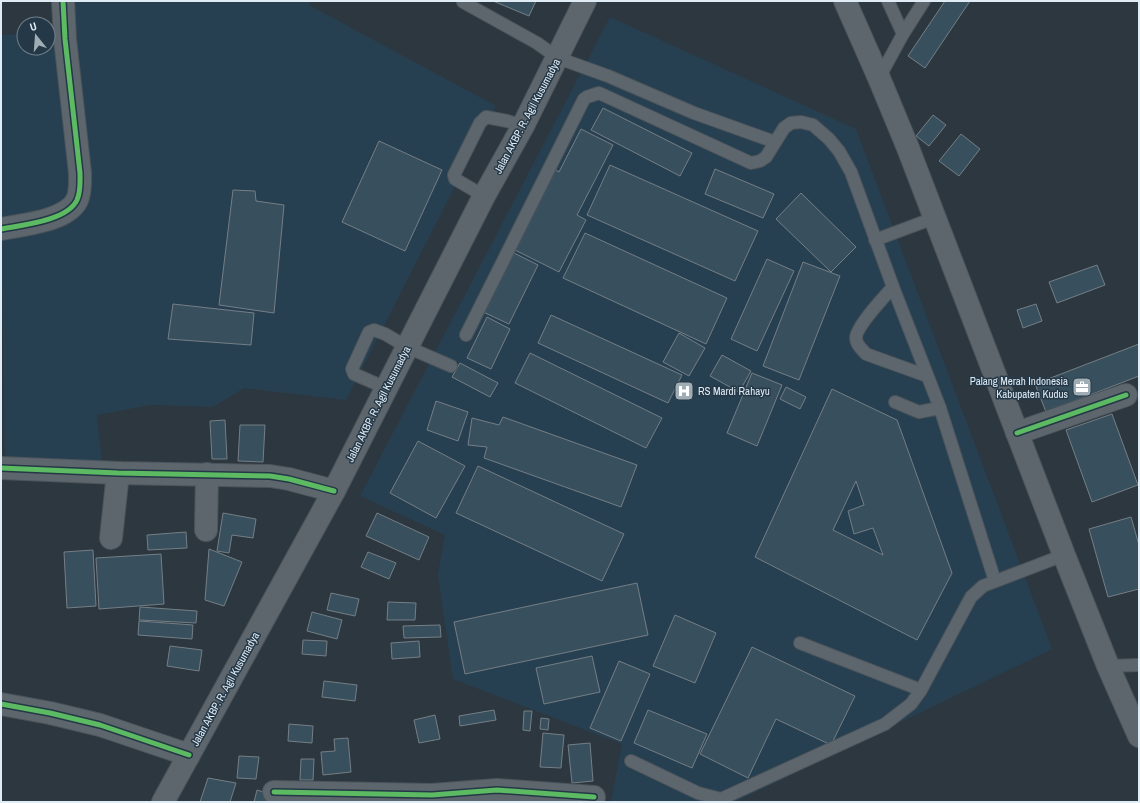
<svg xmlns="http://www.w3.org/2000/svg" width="1140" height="803" viewBox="0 0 1140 803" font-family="'Archivo Narrow',sans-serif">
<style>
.built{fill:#274051}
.building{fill:#38505e;stroke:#757e85;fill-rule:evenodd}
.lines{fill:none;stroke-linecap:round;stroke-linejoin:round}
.lane-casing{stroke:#4b545b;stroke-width:14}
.street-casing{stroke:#4b545b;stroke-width:24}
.secondary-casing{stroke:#4b545b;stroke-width:24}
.lane{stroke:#5d666c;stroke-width:12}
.street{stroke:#5d666c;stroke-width:22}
.secondary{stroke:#5d666c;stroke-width:22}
.cycleway-casing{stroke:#253847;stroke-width:8}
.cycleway{stroke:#5cba63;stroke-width:5}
.labels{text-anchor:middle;stroke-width:3;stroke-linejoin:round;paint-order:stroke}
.street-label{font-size:11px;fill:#e0ecf5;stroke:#253847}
.poi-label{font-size:11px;fill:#e0ecf5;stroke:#253847;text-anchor:end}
</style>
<rect width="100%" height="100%" fill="#2d373f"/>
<g class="built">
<polygon points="67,1 310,1 309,5 496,106 346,400 244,388 213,407 151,405 97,415 102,464 5,461 1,228 1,35 24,34 24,48 48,48 48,33 67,32"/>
<polygon points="610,17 856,129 1052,649 735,802 611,802 622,744 453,679 438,574 445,535 360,496"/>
</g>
<g class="building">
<polygon points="493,1 536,1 529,16"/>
<polygon points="945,1 970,1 925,68 908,56"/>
<polygon points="603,108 692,153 680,176 591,130"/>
<polygon points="933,115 946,125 929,146 916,136"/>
<polygon points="581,129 613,145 577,215 586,220 559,272 511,248 553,168 559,172"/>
<polygon points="961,134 980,149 959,176 939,161"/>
<polygon points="379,141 442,170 405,251 342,222"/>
<polygon points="610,165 758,231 735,281 587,215"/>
<polygon points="715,169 774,194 763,218 705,194"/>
<polygon points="233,190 255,191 256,201 284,205 274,313 219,305"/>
<polygon points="801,193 856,247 831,272 776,219"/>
<polygon points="585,233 727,298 706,344 563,278"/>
<polygon points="510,251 538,265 509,324 481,311"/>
<polygon points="767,259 794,271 757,351 731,339"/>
<polygon points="803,262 840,276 799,380 763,366"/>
<polygon points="1097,265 1105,285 1057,303 1049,282"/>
<polygon points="173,304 254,313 251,345 168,339"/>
<polygon points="1036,304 1042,321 1023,328 1017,310"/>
<polygon points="551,315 682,375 668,403 538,343"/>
<polygon points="487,317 510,329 491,369 467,358"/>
<polygon points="679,333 705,348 689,376 663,362"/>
<polygon points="1139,344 1139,376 1046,412 1035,384"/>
<polygon points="530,353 662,418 646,448 515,383"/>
<polygon points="722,355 751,371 739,392 710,376"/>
<polygon points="460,363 498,383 490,397 452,377"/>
<polygon points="752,373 782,385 757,446 727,433"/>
<polygon points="786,387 806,397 800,409 780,399"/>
<path d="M832 389 897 420 952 573 917 640 755 557ZM856 481 864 505 848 511 854 534 873 528 883 555 833 530Z"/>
<polygon points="436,401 468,412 458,441 427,430"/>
<polygon points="1112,414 1138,485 1092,502 1066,430"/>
<polygon points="503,417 637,465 621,507 484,458 487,447 468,445 472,418 499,425"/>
<polygon points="225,420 227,459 212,459 210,421"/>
<polygon points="240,425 265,425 263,462 238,461"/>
<polygon points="418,441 465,466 436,518 390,493"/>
<polygon points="478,466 624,534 602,581 456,513"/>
<polygon points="223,513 256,519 253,538 232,535 229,553 217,551"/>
<polygon points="377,513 429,537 419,560 366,536"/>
<polygon points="1131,517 1139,545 1139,589 1108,597 1089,529"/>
<polygon points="186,532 187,548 148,550 147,535"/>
<polygon points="209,549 242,562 224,606 205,600"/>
<polygon points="93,550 96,606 67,608 64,552"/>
<polygon points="368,552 396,563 389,579 361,567"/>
<polygon points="161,554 164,604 99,609 96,558"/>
<polygon points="637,583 648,635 465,674 454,622"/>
<polygon points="331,593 359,599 355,616 327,610"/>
<polygon points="388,602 416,603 415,620 387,620"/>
<polygon points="140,607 197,611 196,623 139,620"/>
<polygon points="312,612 342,620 337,639 307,631"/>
<polygon points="675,615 716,633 695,683 653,666"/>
<polygon points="139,621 193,625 192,639 138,635"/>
<polygon points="440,625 441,637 404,638 403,626"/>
<polygon points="303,640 327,641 326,656 302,654"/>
<polygon points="419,641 420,657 392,659 391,643"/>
<polygon points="170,646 202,650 199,671 167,666"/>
<polygon points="752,647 855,696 831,745 776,719 748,778 700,754"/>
<polygon points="592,656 600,692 544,704 536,668"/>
<polygon points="619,661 650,674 621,741 590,728"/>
<polygon points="324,681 357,685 355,701 322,697"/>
<polygon points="494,710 496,720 460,726 459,716"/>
<polygon points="648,710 707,734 692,768 634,743"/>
<polygon points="524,711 532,711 530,731 523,730"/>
<polygon points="435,715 440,739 419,743 414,720"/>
<polygon points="541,718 549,719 548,730 540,729"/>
<polygon points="289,724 313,726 312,743 288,741"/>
<polygon points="543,733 564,735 561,768 540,767"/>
<polygon points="348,738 351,772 323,775 321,752 335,751 334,739"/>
<polygon points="590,743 593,781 572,783 568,745"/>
<polygon points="239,756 259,757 256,779 237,778"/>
<polygon points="301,759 314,759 313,780 300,780"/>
<polygon points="208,778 236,783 230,802 200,802"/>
<polygon points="257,790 273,795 271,802 254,802"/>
</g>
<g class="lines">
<g class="lane-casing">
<g id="lane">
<polyline points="888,1 903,34"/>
<polyline points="463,2 537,43 558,58 608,76 694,113 775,142"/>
<polyline points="879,78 903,34 924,1"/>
<polyline points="484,196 455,179 454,175 480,123 486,117 507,121 523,126"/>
<polyline points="875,240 934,218"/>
<path d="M893 287C884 297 856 327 856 338 856 345 862 349 866 354L927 376"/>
<polyline points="466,335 584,99 587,97 599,93 751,163 760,161 766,157 784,128 791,123 801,122 813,125 829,139 839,151 851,172 893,287 940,408 995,581"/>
<polyline points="386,388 354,374 352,369 369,332 374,330 385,334 407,347 451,366"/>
<polyline points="895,402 919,412 940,408"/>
<polyline points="800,643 921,690"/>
<polyline points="1108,666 1139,665"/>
<polyline points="631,761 698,793 721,799 885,724 911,704 921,690 971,597 983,586 1064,555"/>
</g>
</g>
<g class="street-casing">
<g id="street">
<path d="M1 229C22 225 67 221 77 200 81 191 80 182 80 173L65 39 63 1"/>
<polyline points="1017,433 1126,395"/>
<polyline points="1,468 118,473 270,476 289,479 334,491"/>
<polyline points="206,530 207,474"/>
<polyline points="111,538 118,473"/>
<polyline points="1,704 50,713 100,725 189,755"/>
<polyline points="274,792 432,795 497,790 594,797"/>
</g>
</g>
<g class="secondary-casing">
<g id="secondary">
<polyline points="845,1 879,78 908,148 1064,555 1108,666 1139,736"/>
<polyline points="163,802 334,491 484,196 523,126 585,1"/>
</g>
</g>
<use href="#lane" class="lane"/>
<use href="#street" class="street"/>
<use href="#secondary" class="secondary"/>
<g class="cycleway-casing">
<g id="cycleway">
<path d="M1 229C22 225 67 221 77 200 81 191 80 182 80 173L65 39 63 1"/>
<polyline points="1017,433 1126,395"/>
<polyline points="1,468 118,473 270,476 289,479 334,491"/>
<polyline points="1,704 50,713 100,725 189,755"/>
<polyline points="274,792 432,795 497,790 594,797"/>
</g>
</g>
<use href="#cycleway" class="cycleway"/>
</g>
<defs>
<g id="office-square" transform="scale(1)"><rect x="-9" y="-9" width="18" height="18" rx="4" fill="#a1adb5" stroke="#253847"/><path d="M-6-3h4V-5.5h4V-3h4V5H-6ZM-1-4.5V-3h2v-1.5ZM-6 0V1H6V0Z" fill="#fff"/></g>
<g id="hospital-square" transform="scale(1)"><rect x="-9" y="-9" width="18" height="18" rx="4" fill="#a1adb5" stroke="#253847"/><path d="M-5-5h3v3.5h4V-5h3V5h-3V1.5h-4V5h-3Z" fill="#fff"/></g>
</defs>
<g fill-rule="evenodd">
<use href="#office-square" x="1082" y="387"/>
<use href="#hospital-square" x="684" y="391"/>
</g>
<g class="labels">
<g class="street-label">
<text transform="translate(527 116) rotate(-62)" y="4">Jalan AKBP. R. Agil Kusumadya</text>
<text transform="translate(378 404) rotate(-63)" y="4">Jalan AKBP. R. Agil Kusumadya</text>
<text transform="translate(225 689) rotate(-61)" y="4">Jalan AKBP. R. Agil Kusumadya</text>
</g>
<g class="poi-label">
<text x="1068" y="385">Palang Merah Indonesia<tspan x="1068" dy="13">Kabupaten Kudus</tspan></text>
<text x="698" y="395" text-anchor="start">RS Mardi Rahayu</text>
</g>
</g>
<rect width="1140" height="803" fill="none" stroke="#e0ecf5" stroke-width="4"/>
<g transform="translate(36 36) rotate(343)"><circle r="19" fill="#253847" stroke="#70808d"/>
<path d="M0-3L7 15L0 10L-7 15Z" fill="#a1adb5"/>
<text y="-6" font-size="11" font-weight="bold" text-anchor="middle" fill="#e0ecf5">U</text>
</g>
</svg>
